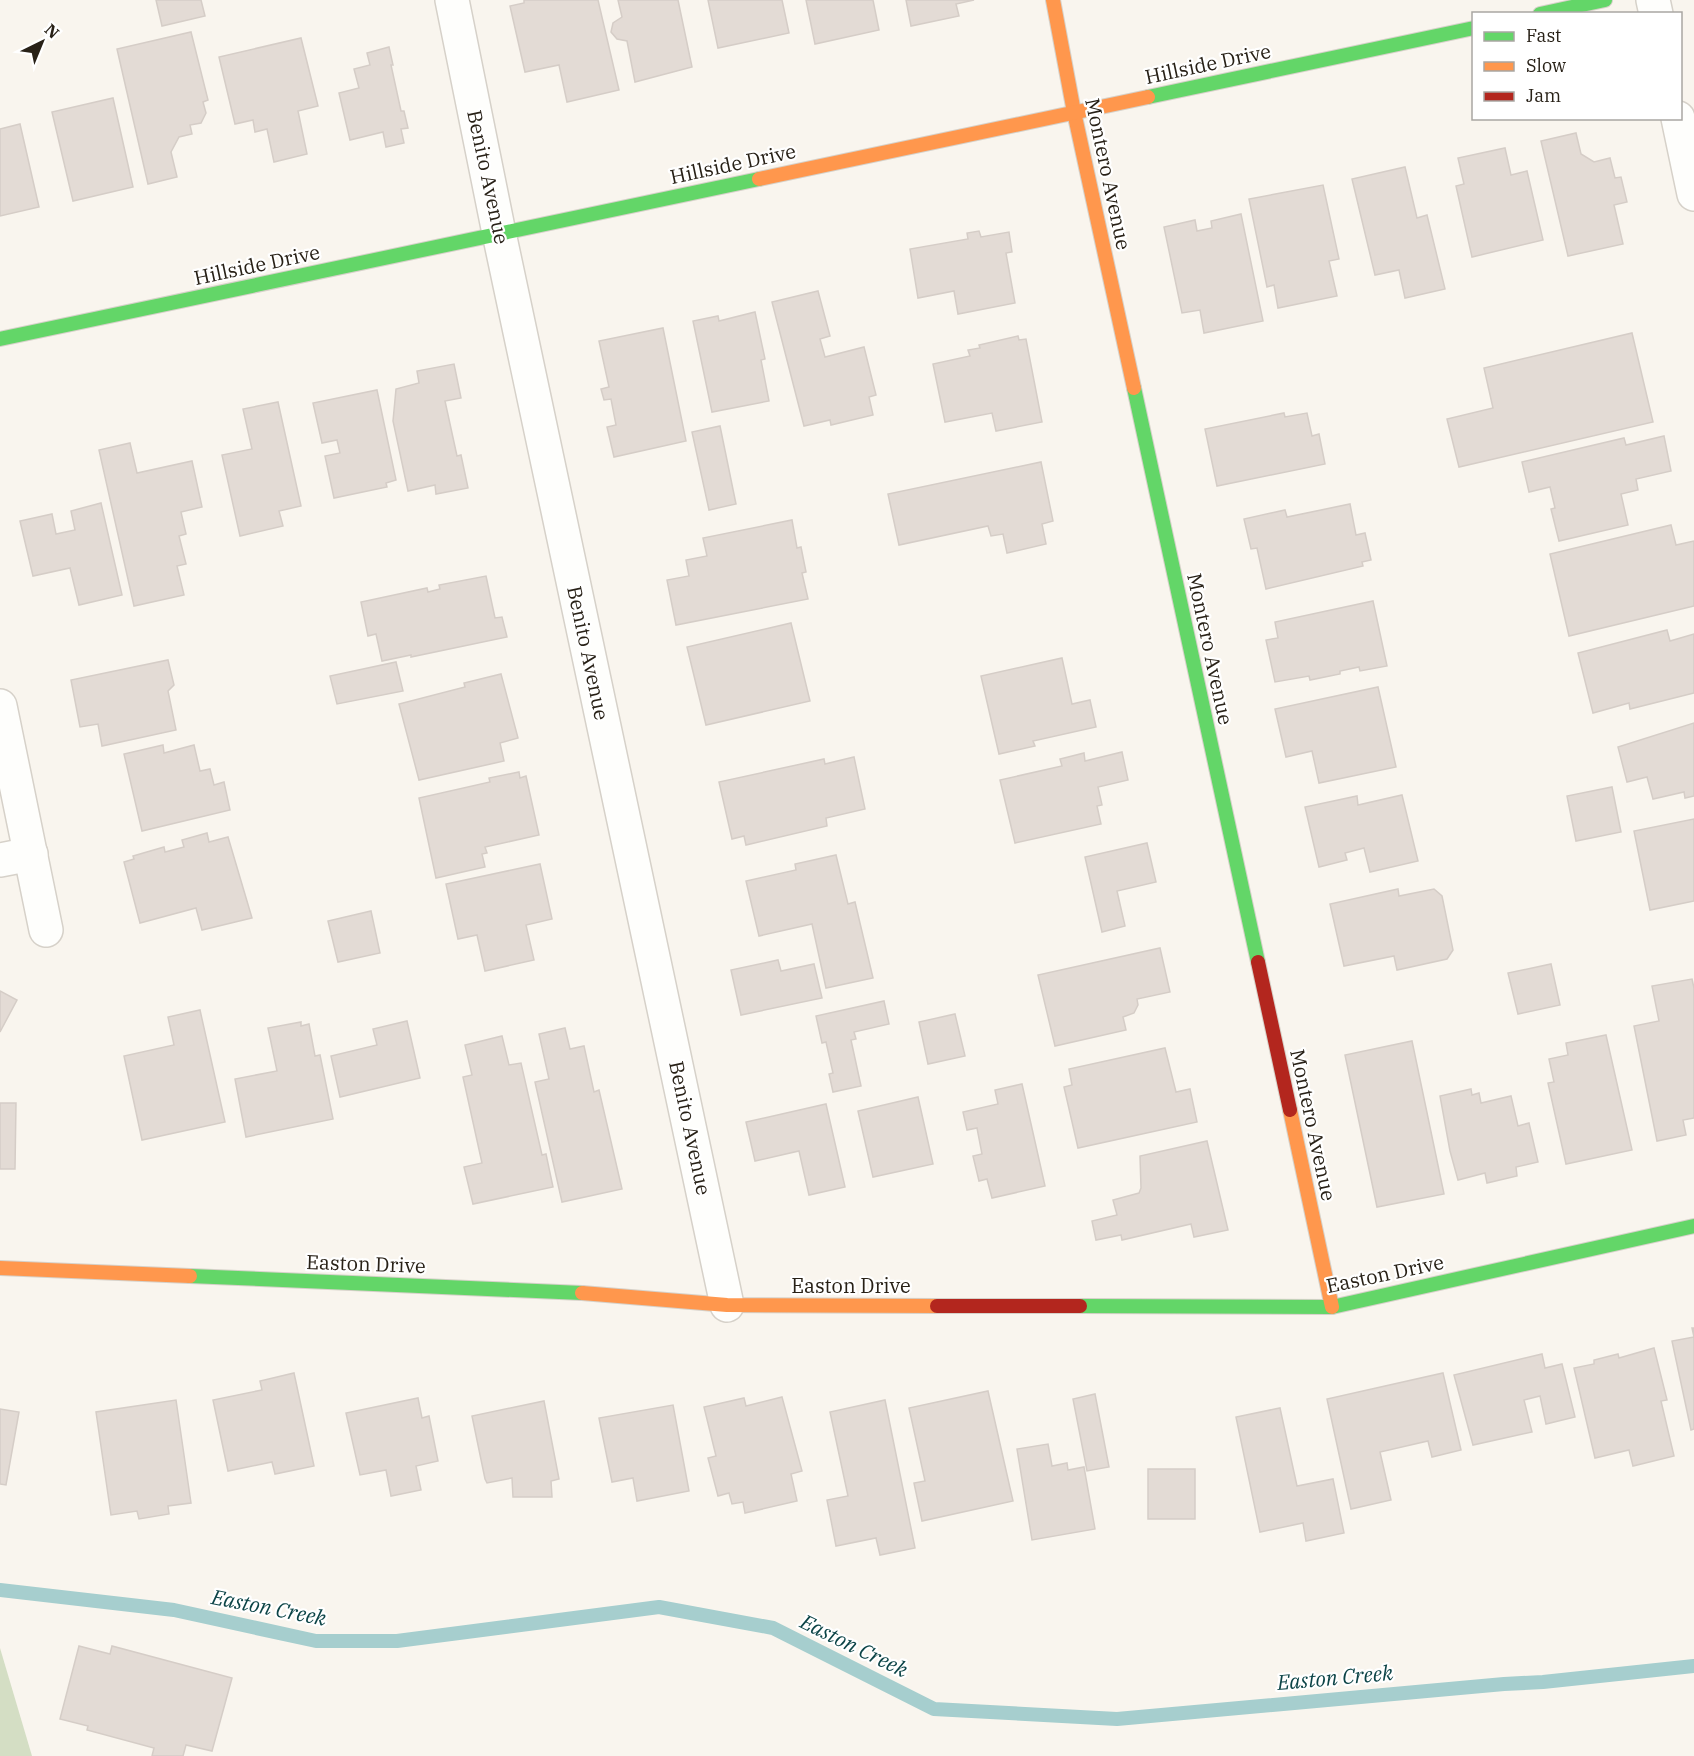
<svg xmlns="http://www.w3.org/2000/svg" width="1694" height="1756" viewBox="0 0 1694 1756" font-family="'IBM Plex Serif',serif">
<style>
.forest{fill:#d4dec4}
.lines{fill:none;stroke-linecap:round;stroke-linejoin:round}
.stream{stroke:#a6cece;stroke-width:14}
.building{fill:#e3dbd5;stroke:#d5cdc7;stroke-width:1.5}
.street-casing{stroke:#d6d1c9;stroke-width:36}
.fast-casing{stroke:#d6d1c9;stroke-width:16}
.slow-casing{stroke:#d6d1c9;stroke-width:16}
.jam-casing{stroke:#d6d1c9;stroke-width:16}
.street{stroke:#fefefc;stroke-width:33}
.fast{stroke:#63d668;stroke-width:14}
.slow{stroke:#ff974d;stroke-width:14}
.jam{stroke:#b3261e;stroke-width:14}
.labels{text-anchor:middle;stroke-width:4.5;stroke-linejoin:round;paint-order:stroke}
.street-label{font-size:20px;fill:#282117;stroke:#fff}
.water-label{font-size:21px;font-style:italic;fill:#0c4447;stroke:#fff}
</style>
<rect width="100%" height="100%" fill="#f9f5ee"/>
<polygon class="forest" points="0,1648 32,1756 0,1756"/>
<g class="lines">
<polyline class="stream" points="0,1590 174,1610 316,1641 397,1641 659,1607 773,1628 934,1709 1117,1719 1504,1684 1543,1682 1694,1666"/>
</g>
<g class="building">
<polygon points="156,0 201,0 205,16 162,26"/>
<polygon points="524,0 598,0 619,90 567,102 559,65 525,72 510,6 524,3"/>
<polygon points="618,0 678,0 692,67 635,82 627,41 617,39 611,32 613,23 622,17"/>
<polygon points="708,0 782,0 789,33 718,48"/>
<polygon points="806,0 873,0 879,30 815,44"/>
<polygon points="906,0 974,0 956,4 959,16 911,26"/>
<polygon points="191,32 208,100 203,102 206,113 201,123 190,125 192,134 179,137 171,152 177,177 148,184 117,49"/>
<polygon points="301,38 318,106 298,111 307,154 274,162 267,129 255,132 253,120 235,124 219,57"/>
<polygon points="389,47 393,65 391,65 401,111 404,111 408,128 401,129 404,143 386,147 383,132 350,140 339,93 359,88 354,69 370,65 367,53"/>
<polygon points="113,98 133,187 73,201 52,112"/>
<polygon points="20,124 39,207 0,216 0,129"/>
<polygon points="1576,133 1581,154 1594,162 1610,158 1615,178 1621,177 1627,202 1614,205 1623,244 1568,256 1541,141"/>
<polygon points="1505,148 1511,175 1527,171 1543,240 1472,257 1456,186 1464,184 1458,158"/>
<polygon points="1405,167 1417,218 1427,215 1445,289 1405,298 1399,270 1375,275 1352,179"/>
<polygon points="1323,185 1339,259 1329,261 1337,296 1278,308 1274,285 1267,287 1249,199"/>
<polygon points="1241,214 1263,321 1204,333 1200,310 1182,313 1164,227 1195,220 1197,231 1212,228 1211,221"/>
<polygon points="979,231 981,237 1009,232 1012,252 1006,253 1015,303 958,314 954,291 918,298 910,249 968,239 967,233"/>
<polygon points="818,291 830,336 820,339 825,357 864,347 876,395 869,397 873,415 831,425 830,420 804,426 772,302"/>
<polygon points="755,312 765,359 761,360 769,401 712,412 693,321 718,316 719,321"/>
<polygon points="663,328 686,441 614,457 607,427 616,425 611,399 604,400 601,389 609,387 599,341"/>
<polygon points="1632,333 1653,422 1459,467 1447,419 1493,408 1484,368"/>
<polygon points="1018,336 1019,340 1026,339 1042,422 996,431 992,413 945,422 933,364 970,356 968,350 980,348 979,345"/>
<polygon points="454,364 461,398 445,401 457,456 461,455 468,488 436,494 435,485 408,491 393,421 396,389 419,383 417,371"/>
<polygon points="377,390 396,480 386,483 387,487 334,498 325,456 340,453 337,440 322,443 313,403"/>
<polygon points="278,402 301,506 279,511 283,526 240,536 222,455 252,449 243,409"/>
<polygon points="1284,413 1285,417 1307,413 1312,436 1319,434 1325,464 1217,486 1205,429"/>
<polygon points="720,426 736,504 709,510 692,432"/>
<polygon points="1664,436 1671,471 1636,479 1638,490 1621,494 1628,525 1559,541 1551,509 1555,508 1550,487 1529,492 1522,462 1624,438 1626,445"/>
<polygon points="130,443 137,473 192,461 202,507 181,512 186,534 179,536 186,564 177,566 184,595 134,606 99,450"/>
<polygon points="1041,462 1053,521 1042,524 1046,544 1007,553 1003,534 991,536 988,526 899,545 888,494"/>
<polygon points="101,503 122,595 79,605 70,568 33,576 20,521 52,514 56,534 75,530 71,511"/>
<polygon points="1350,504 1356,535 1365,533 1371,560 1362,562 1363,566 1266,589 1257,548 1251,549 1244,519 1285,510 1287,517"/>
<polygon points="792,520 797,548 801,547 806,572 802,573 808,599 676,625 667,580 689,576 686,560 707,556 703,538"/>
<polygon points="1671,525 1676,545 1694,541 1694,606 1569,636 1550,554"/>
<polygon points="486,576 495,618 502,617 507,637 411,657 411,655 382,661 376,634 368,636 361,602 427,588 428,592 440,589 439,585"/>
<polygon points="1373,601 1387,666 1360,671 1359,667 1340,671 1340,674 1310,680 1309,676 1275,682 1266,640 1278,638 1275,622"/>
<polygon points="791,623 810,701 706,725 687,647"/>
<polygon points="1667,630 1670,641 1694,634 1694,693 1630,709 1629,703 1593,713 1578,653"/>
<polygon points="1062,658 1072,704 1090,700 1096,727 1033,741 1035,746 999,754 981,676"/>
<polygon points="168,660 174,685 168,691 176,730 102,746 98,724 80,727 71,680"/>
<polygon points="396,662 403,691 337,704 330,676"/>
<polygon points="501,674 518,738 500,743 504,761 419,780 399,704 465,687 464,683"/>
<polygon points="1378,687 1396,767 1319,783 1312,751 1286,757 1275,709"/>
<polygon points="1694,723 1694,796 1685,798 1684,792 1653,799 1647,777 1627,782 1618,747"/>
<polygon points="163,745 164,753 194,745 200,771 210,769 214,785 224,782 230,810 142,831 124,754"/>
<polygon points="1122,752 1128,780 1098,787 1102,805 1097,806 1101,824 1015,843 1000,780 1062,766 1060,759 1084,753 1085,761"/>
<polygon points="854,757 865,809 826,818 827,826 746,845 744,836 732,839 719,782 824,759 825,764"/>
<polygon points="519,772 520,778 526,776 539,835 485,847 487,853 482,854 485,867 436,878 419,798 490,782 489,778"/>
<polygon points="1612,787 1621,832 1576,841 1567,796"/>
<polygon points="1402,795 1418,861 1370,872 1364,848 1345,853 1347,860 1319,867 1305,807 1357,796 1358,805"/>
<polygon points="1694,819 1694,901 1650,910 1634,831"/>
<polygon points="207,833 209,842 228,837 252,918 202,930 196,908 140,923 124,862 134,859 133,856 164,847 165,852 184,847 182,840"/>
<polygon points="1147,843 1156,882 1117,891 1125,926 1102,932 1085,857"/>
<polygon points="836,855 848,904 855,902 873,978 826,988 812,924 759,936 746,881 796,870 795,864"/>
<polygon points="540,864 552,919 526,925 534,960 485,971 477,935 458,939 446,884"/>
<polygon points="1398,889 1399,896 1434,889 1442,896 1453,950 1447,959 1397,970 1394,956 1344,966 1330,904"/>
<polygon points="371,911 380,953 338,962 328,921"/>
<polygon points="1160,948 1170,992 1137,999 1138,1005 1134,1013 1123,1017 1126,1030 1055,1046 1038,975"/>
<polygon points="778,960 781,971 814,964 822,998 741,1015 731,970"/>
<polygon points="1551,964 1560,1005 1518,1014 1508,973"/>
<polygon points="1692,979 1694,988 1694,1118 1683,1120 1686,1135 1657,1141 1634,1026 1659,1021 1652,986"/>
<polygon points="0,991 17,1000 0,1032"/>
<polygon points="884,1001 889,1024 854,1032 856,1039 851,1040 861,1086 833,1092 829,1074 833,1073 826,1042 822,1043 816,1016"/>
<polygon points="200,1010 225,1122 142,1140 124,1056 174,1045 168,1017"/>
<polygon points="955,1014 965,1056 928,1064 919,1022"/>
<polygon points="407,1021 420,1078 340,1097 331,1056 377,1045 373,1029"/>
<polygon points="301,1022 301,1026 309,1024 315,1056 320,1055 333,1119 246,1137 235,1079 277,1071 268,1028"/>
<polygon points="565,1028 570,1049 584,1046 594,1092 599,1090 622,1189 562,1202 535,1082 549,1079 539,1034"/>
<polygon points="1606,1035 1632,1150 1566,1164 1548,1083 1554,1082 1549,1059 1568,1055 1566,1043"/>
<polygon points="502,1036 509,1065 521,1063 542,1155 546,1154 553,1187 473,1204 464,1167 482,1163 463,1077 472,1075 465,1045"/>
<polygon points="1412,1041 1444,1194 1377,1207 1345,1055"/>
<polygon points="1165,1048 1176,1092 1190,1089 1197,1122 1078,1148 1064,1087 1072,1085 1069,1069"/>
<polygon points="1022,1084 1045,1186 992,1198 987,1179 979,1181 973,1156 982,1154 977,1128 967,1130 963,1112 998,1104 995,1090"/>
<polygon points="1471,1089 1472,1095 1479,1093 1481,1103 1511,1096 1518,1126 1529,1123 1538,1162 1516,1167 1517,1176 1487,1183 1485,1173 1458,1180 1450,1151 1440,1096"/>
<polygon points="918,1097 933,1164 873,1177 858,1111"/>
<polygon points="0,1103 16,1103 15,1169 0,1169"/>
<polygon points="826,1104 845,1187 809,1195 799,1151 755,1161 746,1122"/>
<polygon points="1207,1141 1228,1230 1194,1237 1191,1224 1122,1240 1121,1235 1096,1240 1092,1221 1117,1215 1113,1200 1139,1193 1141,1188 1140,1156"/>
<polygon points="1692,1328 1694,1328 1694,1429 1691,1430 1672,1341 1694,1337"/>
<polygon points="1654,1348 1667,1400 1661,1401 1674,1456 1633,1466 1629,1450 1595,1458 1574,1368 1594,1364 1594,1360 1618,1354 1619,1358"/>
<polygon points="1542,1354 1545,1368 1562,1364 1575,1417 1546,1424 1540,1396 1524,1400 1532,1432 1473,1445 1454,1375"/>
<polygon points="294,1373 314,1466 275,1474 272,1462 228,1471 213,1400 262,1390 260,1381"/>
<polygon points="1443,1373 1461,1450 1432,1457 1428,1441 1380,1452 1391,1500 1351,1509 1327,1399"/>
<polygon points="988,1391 1013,1501 922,1521 914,1483 925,1481 909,1408"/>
<polygon points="1095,1394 1109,1467 1087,1471 1073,1399"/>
<polygon points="782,1397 802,1471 791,1474 797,1501 745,1513 743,1502 732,1504 729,1493 718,1496 708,1458 716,1456 704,1407 744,1398 746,1406"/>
<polygon points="418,1398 422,1418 429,1416 438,1461 416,1466 421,1490 391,1496 386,1470 360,1475 346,1413"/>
<polygon points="176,1400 191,1503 168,1506 169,1514 139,1519 137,1511 111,1515 96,1412"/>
<polygon points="885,1400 915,1548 880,1555 876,1538 836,1546 827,1500 848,1496 830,1412"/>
<polygon points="544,1401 559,1479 551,1481 552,1497 513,1497 512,1478 487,1483 485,1479 472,1416"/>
<polygon points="673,1405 689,1491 637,1501 633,1478 612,1482 599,1418"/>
<polygon points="1280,1408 1297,1486 1333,1479 1344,1533 1306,1541 1303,1523 1260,1532 1236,1417"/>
<polygon points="0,1409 19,1412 6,1485 0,1484"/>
<polygon points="1048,1444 1052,1466 1067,1463 1068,1470 1084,1467 1095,1529 1032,1540 1017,1449"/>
<rect x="1148" y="1469" width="47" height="50"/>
<polygon points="79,1646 110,1654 112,1646 232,1678 212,1751 186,1745 183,1756 152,1756 154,1748 87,1730 88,1726 60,1719"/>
</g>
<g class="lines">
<g class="street-casing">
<g id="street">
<polyline points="452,0 499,233 727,1305"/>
<polyline points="1653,0 1656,14"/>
<polyline points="1678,118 1694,194"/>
<polyline points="0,706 46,930"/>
<polyline points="0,860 31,854"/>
</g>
</g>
<g class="fast-casing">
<g id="fast">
<polyline points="1540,14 1605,0"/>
<polyline points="1148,97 1474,28"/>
<polyline points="0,339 759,179"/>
<polyline points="1134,388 1258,962"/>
<polyline points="190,1276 582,1293"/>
<polyline points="1080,1306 1332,1307 1694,1226"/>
</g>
</g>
<g class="slow-casing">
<g id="slow">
<polyline points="1053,0 1074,112 1134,388"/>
<polyline points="759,179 1148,97"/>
<polyline points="1290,1110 1332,1307"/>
<polyline points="0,1268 190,1276"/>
<polyline points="582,1293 727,1305 937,1306"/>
</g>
</g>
<g class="jam-casing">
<g id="jam">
<polyline points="1258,962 1290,1110"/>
<polyline points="937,1306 1080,1306"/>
</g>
</g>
<use href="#street" class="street"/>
<use href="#fast" class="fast"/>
<use href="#slow" class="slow"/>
<use href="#jam" class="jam"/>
</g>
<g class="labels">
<g class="street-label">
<text transform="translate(1208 64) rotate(-12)" y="7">Hillside Drive</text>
<text transform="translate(733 164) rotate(-12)" y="7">Hillside Drive</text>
<text transform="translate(1108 174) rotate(78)" y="7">Montero Avenue</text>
<text transform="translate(488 177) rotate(78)" y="7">Benito Avenue</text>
<text transform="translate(257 265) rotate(-12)" y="7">Hillside Drive</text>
<text transform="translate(1210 649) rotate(78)" y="7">Montero Avenue</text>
<text transform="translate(588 653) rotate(78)" y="7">Benito Avenue</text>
<text transform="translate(1313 1125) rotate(78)" y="7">Montero Avenue</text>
<text transform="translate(690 1128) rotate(78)" y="7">Benito Avenue</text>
<text transform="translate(366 1264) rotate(2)" y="7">Easton Drive</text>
<text transform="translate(1385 1274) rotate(-12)" y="7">Easton Drive</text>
<text x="851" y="1293">Easton Drive</text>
</g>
<g class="water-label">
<text transform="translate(269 1608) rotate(11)" y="7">Easton Creek</text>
<text transform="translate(854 1646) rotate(26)" y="7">Easton Creek</text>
<text transform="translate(1335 1678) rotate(-5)" y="7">Easton Creek</text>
</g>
</g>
<rect x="1472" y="12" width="210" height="108" fill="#ffffff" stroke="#a9a6a2" stroke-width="1.5"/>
<rect x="1484" y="32" width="30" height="9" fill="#63d668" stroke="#a9a6a2" stroke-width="1.5"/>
<text x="1526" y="42" font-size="18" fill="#282117">Fast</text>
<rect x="1484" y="62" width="30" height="9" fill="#ff974d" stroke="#a9a6a2" stroke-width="1.5"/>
<text x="1526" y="72" font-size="18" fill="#282117">Slow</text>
<rect x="1484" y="92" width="30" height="9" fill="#b3261e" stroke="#a9a6a2" stroke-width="1.5"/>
<text x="1526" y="102" font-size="18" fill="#282117">Jam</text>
<g transform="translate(42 42) rotate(43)" stroke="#ffffff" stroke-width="4.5" paint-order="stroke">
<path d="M0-4.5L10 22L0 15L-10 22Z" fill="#282117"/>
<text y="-9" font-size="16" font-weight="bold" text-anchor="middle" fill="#282117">N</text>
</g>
</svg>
